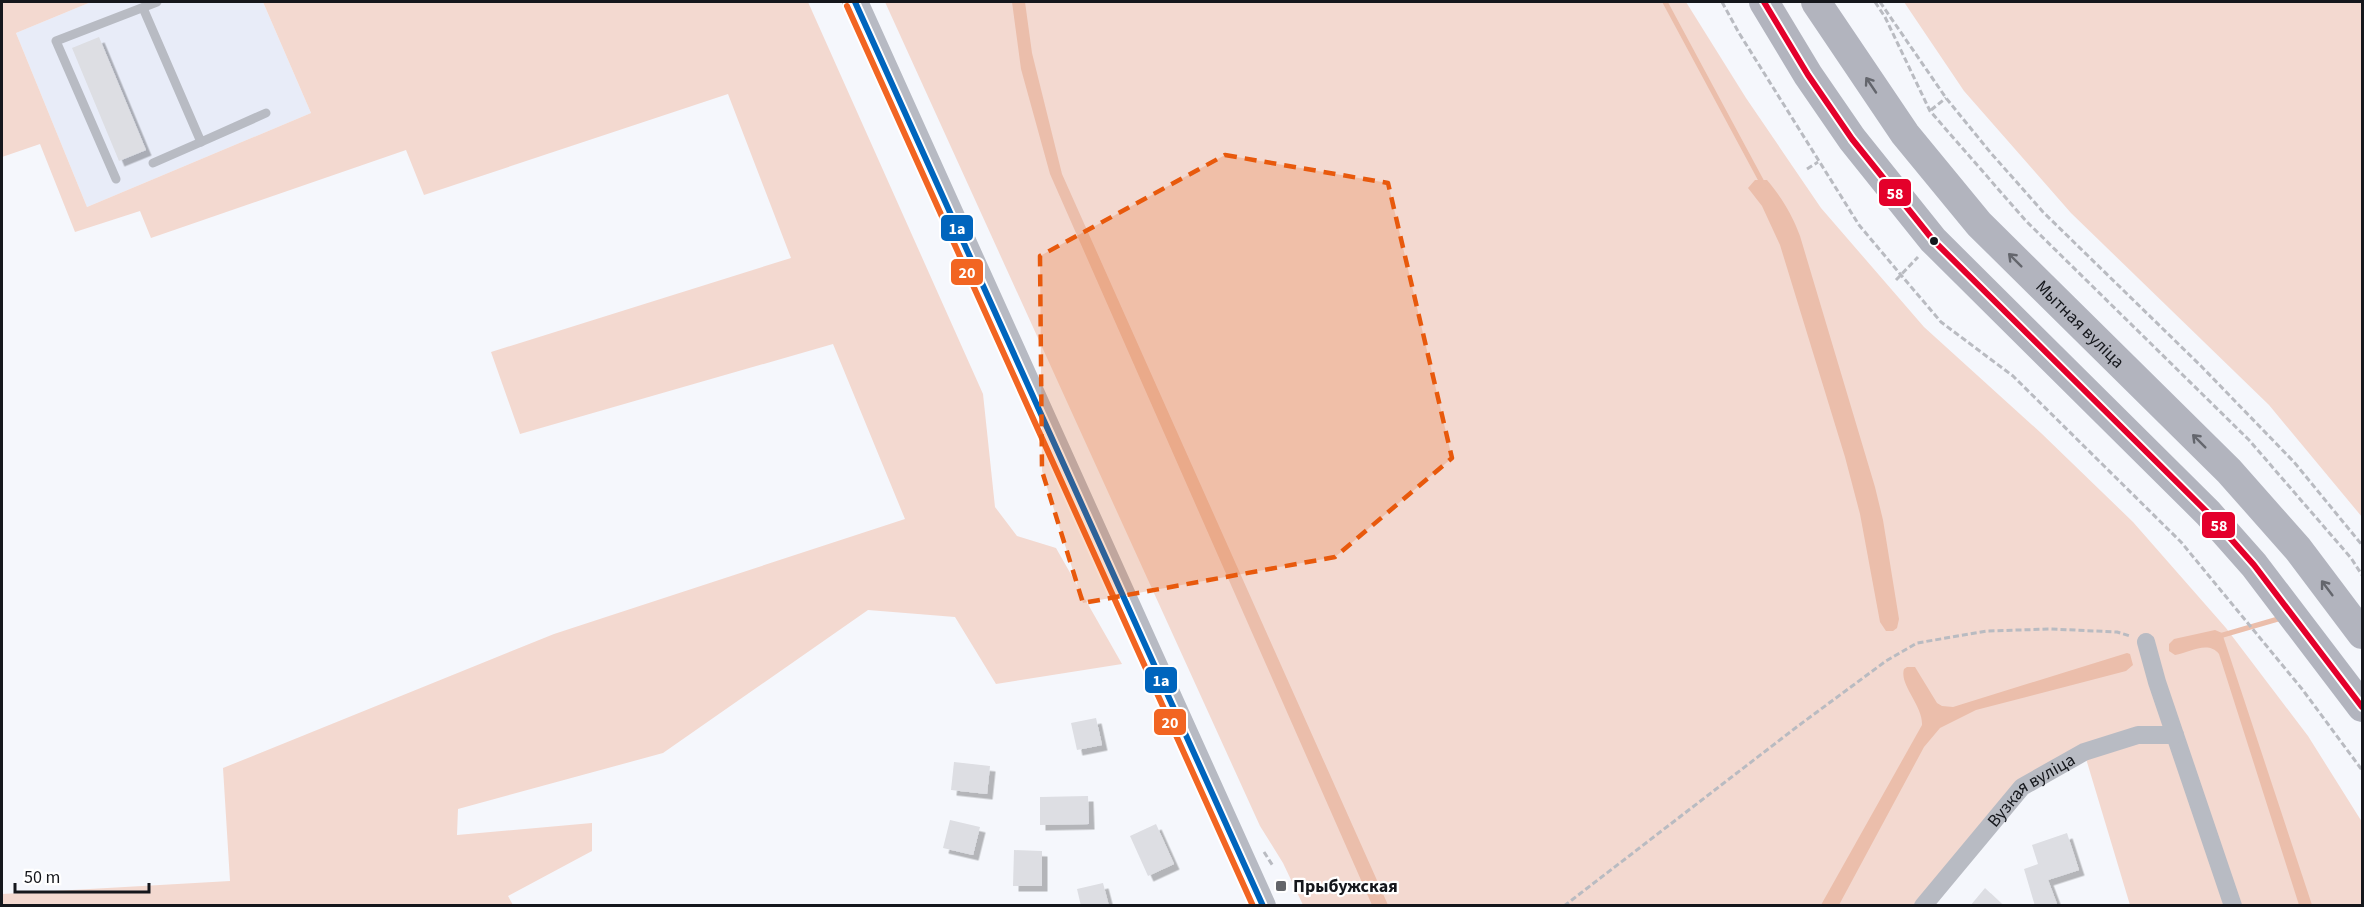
<svg xmlns="http://www.w3.org/2000/svg" width="2364" height="907" viewBox="0 0 2364 907" font-family="'Source Sans 3',sans-serif">
<style>
.built{fill:#e8ecf8}
.green{fill:#f3d9d0}
.water{fill:#ebbeab}
.lines{fill:none;stroke-linecap:round;stroke-linejoin:round}
.stream{stroke:#ebbeab;stroke-width:5}
.building{fill:#dddee3;filter:url(#shadow)}
.path{stroke:#b9bbc1;stroke-width:3;stroke-dasharray:6 3;stroke-linecap:butt}
.service{stroke:#b8bbc3;stroke-width:9}
.minor{stroke:#b8bbc3;stroke-width:18}
.secondary{stroke:#b7bac3;stroke-width:26}
.trunk{stroke:#b2b4be;stroke-width:30}
.bus-1-casing{stroke:#fff;stroke-width:10}
.bus-2-casing{stroke:#fff;stroke-width:10}
.bus-3-casing{stroke:#fff;stroke-width:10}
.bus-1{stroke:#0065bd;stroke-width:6}
.bus-2{stroke:#f26522;stroke-width:6}
.bus-3{stroke:#e4002b;stroke-width:6}
.oneway{stroke:#64666d}
.marked{fill:#e8590c;fill-opacity:0.2;stroke:#e8590c;stroke-width:4.5;stroke-dasharray:12 8;stroke-linejoin:round}
.bus-dot{fill:#15171c;stroke:#fff;stroke-width:2}
.poi-dot{fill:#63656a;stroke:#fff;stroke-width:2}
.labels{text-anchor:middle;stroke-width:4.5;stroke-linejoin:round;paint-order:stroke}
.street-label{font-size:18px;fill:#15171c;stroke:#fff}
.poi-label{font-size:18px;font-weight:bold;fill:#15171c;stroke:#fff;text-anchor:start}
.line-badge{stroke:#fff;stroke-width:2}
.badge-label{font-size:16px;text-anchor:middle;font-weight:bold;fill:#fff}
</style>
<defs>
<filter id="shadow"><feDropShadow dx="5.5" dy="5.5" stdDeviation="0" flood-color="#0004"/></filter>
</defs>
<rect width="100%" height="100%" fill="#f5f7fc"/>
<polygon class="built" points="91,2 263,2 311,113 87,207 16,33"/>
<g class="green">
<polygon points="2,2 91,2 16,33 87,207 311,113 263,2 808,2 983,394 995,507 1017,536 1056,548 1122,664 996,684 955,617 868,610 663,753 458,809 457,835 592,823 592,851 508,896 513,905 2,905 2,894 230,881 223,768 554,634 905,519 833,344 520,434 491,352 791,258 728,94 424,195 406,150 151,238 140,211 75,232 40,144 2,157"/>
<polygon points="885,2 1686,2 1746,98 1821,208 1924,327 2041,433 2133,522 2226,628 2308,736 2362,822 2362,905 2130,905 2084,752 2022,787 1928,905 1303,905 1283,863 1260,826"/>
<polygon points="1904,2 2362,2 2362,517 2269,405 2071,213 1964,91"/>
</g>
<g class="water">
<polygon points="1012,2 1025,2 1032,53 1062,174 1388,905 1372,905 1050,174 1021,69"/>
<path d="M1755 180H1767C1782 198 1792 214 1800 236L1875 487 1883 520 1899 619 1897 628 1893 631H1886L1880 622 1860 514 1845 457 1780 245 1762 206 1748 188Z"/>
<path d="M2215 630 2222 633 2312 905H2299L2219 654C2208 640 2189 653 2175 655L2169 651V644L2174 639Z"/>
<path d="M2127 653 2130 654 2133 665 2126 671 1976 710 1940 728 1924 747 1839 905H1821L1922 725C1923 705 1899 685 1904 669L1907 667H1915L1937 703 1942 706 1953 707Z"/>
</g>
<g class="lines">
<g class="stream">
<polyline points="1665,2 1764,186"/>
<polyline points="2216,637 2278,619"/>
</g>
</g>
<g class="building">
<polygon points="99,37 146,150 119,161 72,48"/>
<polygon points="1096,718 1102,745 1077,750 1071,723"/>
<polygon points="954,762 990,766 987,794 951,790"/>
<polygon points="1088,796 1089,824 1040,825 1040,797"/>
<polygon points="950,820 980,827 973,855 943,848"/>
<polygon points="1156,824 1174,864 1148,876 1130,836"/>
<polygon points="2067,833 2079,870 2048,880 2057,904 2035,906 2024,869 2038,864 2032,845"/>
<polygon points="1014,850 1042,851 1042,886 1013,886"/>
<polygon points="1103,883 1109,906 1081,906 1077,889"/>
<polygon points="1985,888 2004,906 1970,906"/>
</g>
<g class="lines">
<g class="path">
<polyline points="1722,2 1739,33 1859,225 1901,275 1941,322 2013,376 2181,542 2302,689 2362,770"/>
<polyline points="1875,2 1885,17 1930,111 2026,221 2249,440 2351,558 2362,575"/>
<polyline points="1880,2 1946,98 1990,152 2043,212 2201,366 2294,462 2362,545"/>
<polyline points="1931,110 1946,98"/>
<polyline points="1807,169 1818,162"/>
<polyline points="1896,280 1918,257"/>
<polyline points="1264,852 1273,866"/>
<polyline points="1564,906 1798,726 1886,661 1917,643 1987,631 2051,629 2117,632 2130,636"/>
</g>
<g class="service">
<polyline points="143,8 201,142 266,113"/>
<polyline points="153,163 201,142"/>
<polyline points="116,179 56,41 157,2"/>
</g>
<g class="minor">
<polyline points="2146,642 2157,682 2233,906"/>
<path id="s1" d="M1923 906 2022 787 2084 752 2138 735H2175"/>
</g>
<polyline class="secondary" points="855,2 1263,906"/>
<g class="trunk">
<polyline points="1764,2 1808,75 1852,139 1933,240 2208,513 2254,565 2362,707"/>
<path id="s2" d="M1816 2 1905 134 1979 224 2229 471 2298 549 2362 634"/>
</g>
<g class="bus-1-casing">
<polyline id="bus-1" points="855,2 1263,906"/>
</g>
<g class="bus-2-casing">
<polyline id="bus-2" points="847,6 1253,906"/>
</g>
<g class="bus-3-casing">
<polyline id="bus-3" points="1764,2 1808,75 1852,139 1933,240 2208,513 2254,565 2362,707"/>
</g>
<use href="#bus-1" class="bus-1"/>
<use href="#bus-2" class="bus-2"/>
<use href="#bus-3" class="bus-3"/>
</g>
<defs><path id="oneway-shaft" d="M-6 0H5M1.5-3L5.5 0L1.5 3" fill="none" stroke-width="1.6" stroke-linecap="round" stroke-linejoin="round" transform="scale(1.5)"/></defs>
<g class="oneway">
<use href="#oneway-shaft" transform="translate(1871 85) rotate(-124)"/>
<use href="#oneway-shaft" transform="translate(2015 260) rotate(-135)"/>
<use href="#oneway-shaft" transform="translate(2199 441) rotate(-135)"/>
<use href="#oneway-shaft" transform="translate(2327 588) rotate(-127)"/>
</g>
<path class="marked" d="M1225 155 1388 183 1452 458 1335 557 1083 603 1042 471 1040 256Z"/>
<circle class="bus-dot" cx="1934" cy="241" r="5"/>
<rect class="poi-dot" x="1275" y="880" width="12" height="12" rx="3"/>
<g class="labels">
<g class="street-label">
<text dy="6" stroke="none"><textPath href="#s2" startOffset="418">Мытная вуліца</textPath></text>
<text dy="6" stroke="none"><textPath href="#s1" startOffset="160">Вузкая вуліца</textPath></text>
</g>
<g class="poi-label">
<text x="1293" y="892">Прыбужская</text>
</g>
</g>
<g class="line-badge">
<rect x="1878" y="178" width="34" height="29" rx="6" fill="#e4002b"/>
<rect x="940" y="214" width="34" height="28" rx="6" fill="#0065bd"/>
<rect x="950" y="258" width="34" height="28" rx="6" fill="#f26522"/>
<rect x="2201" y="511" width="35" height="28" rx="6" fill="#e4002b"/>
<rect x="1144" y="666" width="34" height="28" rx="6" fill="#0065bd"/>
<rect x="1153" y="708" width="34" height="28" rx="6" fill="#f26522"/>
</g>
<g class="badge-label">
<text x="1895" y="199">58</text>
<text x="957" y="234">1а</text>
<text x="967" y="278">20</text>
<text x="2219" y="531">58</text>
<text x="1161" y="686">1а</text>
<text x="1170" y="728">20</text>
</g>
<rect width="2364" height="907" fill="none" stroke="#15171c" stroke-width="6"/>
<path d="M15 883v9h134v-9" fill="none" stroke="#15171c" stroke-width="3"/>
<text x="24" y="883" font-size="18" fill="#15171c" stroke="#ffffff" stroke-width="4.5" paint-order="stroke">50 m</text>
</svg>
